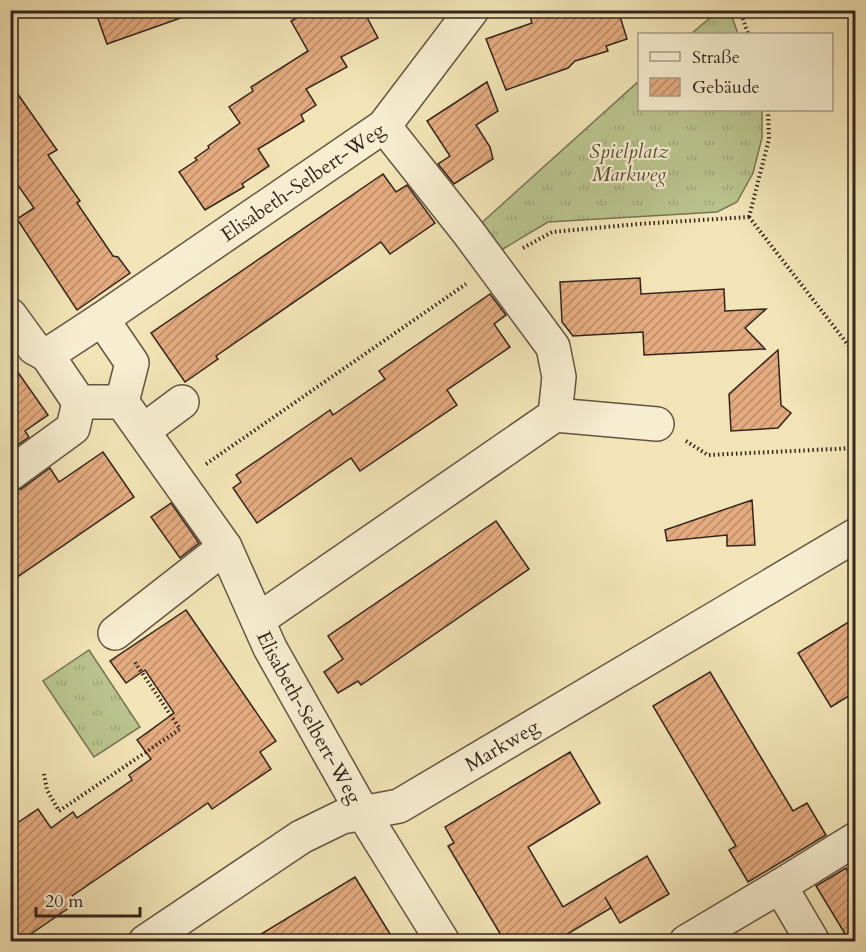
<svg xmlns="http://www.w3.org/2000/svg" width="866" height="952" viewBox="0 0 866 952" font-family="Cardo,serif">
<style>
.grass{fill:url(#grass-tufts);stroke:#777455;stroke-width:1.5}
.building{fill:url(#building-hatch);stroke:#34251c;stroke-width:1.5}
.lines{fill:none;stroke-linecap:round;stroke-linejoin:round}
.minor-casing{stroke:#645542;stroke-width:36}
.path{stroke:#34251c;stroke-width:4;stroke-dasharray:1.5 3;stroke-linecap:butt}
.minor{stroke:#f7edd0;stroke-width:33}
.labels{text-anchor:middle;stroke-width:4.5;stroke-linejoin:round;paint-order:stroke}
.park-label{font-size:20px;font-style:italic;fill:#564d38;stroke:#f7edd0}
.street-label{font-size:20px;fill:#34251c;stroke:#f7edd0}
</style>
<defs>
<pattern id="grass-tufts" width="24" height="20" patternUnits="userSpaceOnUse" patternTransform="scale(1.5)"><rect width="24" height="20" fill="#bac48e"/><path d="M3 7l-1-3M5 7V3M7 7l1-3M15 17l-1-3M17 17v-4M19 17l1-3" fill="none" stroke="#a0a87a"/></pattern>
<pattern id="building-hatch" width="6" height="6" patternUnits="userSpaceOnUse" patternTransform="scale(1.5)"><rect width="6" height="6" fill="#e4ab80"/><path d="M-1 1l2-2M0 6l6-6M5 7l2-2" fill="none" stroke="#ba8b68"/></pattern>
</defs>
<rect width="100%" height="100%" fill="#f2e4b6"/>
<filter id="stains"><feTurbulence type="fractalNoise" baseFrequency=".00333" numOctaves="4"/><feColorMatrix values="0 0 0 0 .2 0 0 0 0 .09 0 0 0 0 .02 0 0 0 .5 -.17"/></filter>
<radialGradient id="worn" r=".72"><stop offset=".6" stop-color="#630" stop-opacity="0"/><stop offset="1" stop-color="#630" stop-opacity=".3"/></radialGradient>
<g class="grass">
<polygon points="718,11 730,11 738,34 691,34"/>
<polygon points="639,81 640,110 762,110 762,138 753,173 737,202 717,212 548,222 498,252 478,226"/>
<polygon points="89,650 140,727 94,757 43,681"/>
</g>
<g class="building">
<polygon points="95,10 191,10 192,14 107,44"/>
<polygon points="310,10 363,10 378,38 341,57 347,67 306,89 316,105 301,115 304,121 258,149 269,166 242,184 244,187 205,210 179,172 197,160 195,158 209,148 208,146 240,123 229,107 253,91 251,87 308,51 291,21"/>
<polygon points="528,10 618,10 627,39 606,46 608,51 575,61 568,68 506,90 486,39 532,23"/>
<polygon points="487,82 498,111 476,125 490,147 493,159 454,184 438,164 450,156 427,121"/>
<polygon points="10,83 57,150 48,155 80,201 77,203 113,256 118,257 130,273 77,310 17,219 34,208 10,174"/>
<polygon points="383,174 396,192 407,185 435,223 390,254 381,242 216,356 218,359 185,382 151,333"/>
<polygon points="640,278 641,294 724,289 725,311 766,309 745,328 765,349 644,355 643,332 573,336 562,322 560,282"/>
<polygon points="490,294 506,315 494,324 510,347 447,390 457,405 360,471 351,458 257,523 233,488 241,482 236,475 330,410 333,415 385,379 379,371"/>
<polygon points="778,350 781,405 791,413 778,428 731,431 729,394"/>
<polygon points="10,361 48,415 25,431 29,437 10,450"/>
<polygon points="103,452 134,497 10,582 10,492 21,489 50,468 59,482"/>
<polygon points="752,500 755,545 727,546 727,535 667,541 665,530"/>
<polygon points="171,503 199,543 180,558 151,517"/>
<polygon points="496,521 529,569 361,685 358,681 338,693 324,672 343,659 328,636"/>
<polygon points="186,610 276,741 260,752 271,769 212,809 208,803 72,896 76,903 19,942 10,942 10,828 38,809 51,828 73,812 77,818 132,780 129,775 151,759 137,740 174,713 145,670 126,683 110,661"/>
<polygon points="855,618 855,692 831,707 798,653"/>
<polygon points="710,672 793,811 807,803 826,835 748,882 729,850 736,846 653,706"/>
<polygon points="570,752 600,803 528,847 563,907 647,856 669,894 620,923 605,897 611,908 554,942 505,942 448,846 454,843 445,827"/>
<polygon points="846,868 855,884 855,942 850,942 816,886"/>
<polygon points="355,877 395,942 248,942"/>
</g>
<g class="lines">
<g class="minor-casing">
<g id="minor">
<polyline points="384,126 468,232 553,347 559,377 555,415"/>
<polyline points="10,315 34,348 47,355"/>
<path id="s1" d="M102 319 384 126 472 10"/>
<path id="s2" d="M122 402H79L47 355 102 319 132 363 122 402 225 547 270 648 363 813 443 942"/>
<polyline points="143,431 182,402"/>
<polyline points="10,474 73,428 79,402"/>
<polyline points="258,620 555,415 657,424"/>
<polyline points="115,633 225,547"/>
<polyline points="780,886 856,839"/>
<path id="s3" d="M145 942 301 837 342 817 399 806 856 535"/>
<polyline points="686,942 780,886 813,942"/>
</g>
</g>
<g class="path">
<polyline points="740,10 748,34"/>
<polyline points="749,217 849,346 856,440"/>
<polyline points="749,217 769,139 768,110"/>
<polyline points="523,248 552,232 638,224 749,217"/>
<polyline points="686,441 708,455 856,448"/>
<polyline points="206,464 466,284"/>
<polyline points="44,774 47,790 59,811 180,729 134,661"/>
</g>
<use href="#minor" class="minor"/>
</g>
<g class="labels">
<g class="park-label">
<text x="629" y="158">Spielplatz<tspan x="629" dy="23">Markweg</tspan></text>
</g>
<g class="street-label">
<text dy="7" stroke="none"><textPath href="#s1" startOffset="243">Elisabeth-Selbert-Weg</textPath></text>
<text dy="7" stroke="none"><textPath href="#s2" startOffset="627">Elisabeth-Selbert-Weg</textPath></text>
<text dy="7" stroke="none"><textPath href="#s3" startOffset="411">Markweg</textPath></text>
</g>
</g>
<rect width="866" height="952" fill="none" stroke="#f2e4b6" stroke-width="36"/>
<rect x="12" y="12" width="842" height="928" fill="none" stroke="#34251c" stroke-width="3"/>
<rect x="18" y="18" width="830" height="916" fill="none" stroke="#34251c" stroke-width="1.5"/>
<rect x="638" y="33" width="195" height="78" fill="#f7edd0" stroke="#a99d88" stroke-width="1.5"/>
<rect x="650" y="52" width="30" height="9" fill="#f7edd0" stroke="#a99d88" stroke-width="1.5"/>
<text x="692" y="63" font-size="18" fill="#34251c">Straße</text>
<rect x="650" y="78" width="30" height="18" fill="url(#building-hatch)" stroke="#a99d88" stroke-width="1.5"/>
<text x="692" y="93" font-size="18" fill="#34251c">Gebäude</text>
<path d="M36 907v9h104v-9" fill="none" stroke="#34251c" stroke-width="3"/>
<text x="45" y="907" font-size="18" fill="#34251c" stroke="#f7edd0" stroke-width="4.5" paint-order="stroke">20 m</text>
<rect width="100%" height="100%" filter="url(#stains)"/>
<rect width="100%" height="100%" fill="url(#worn)"/>
</svg>
